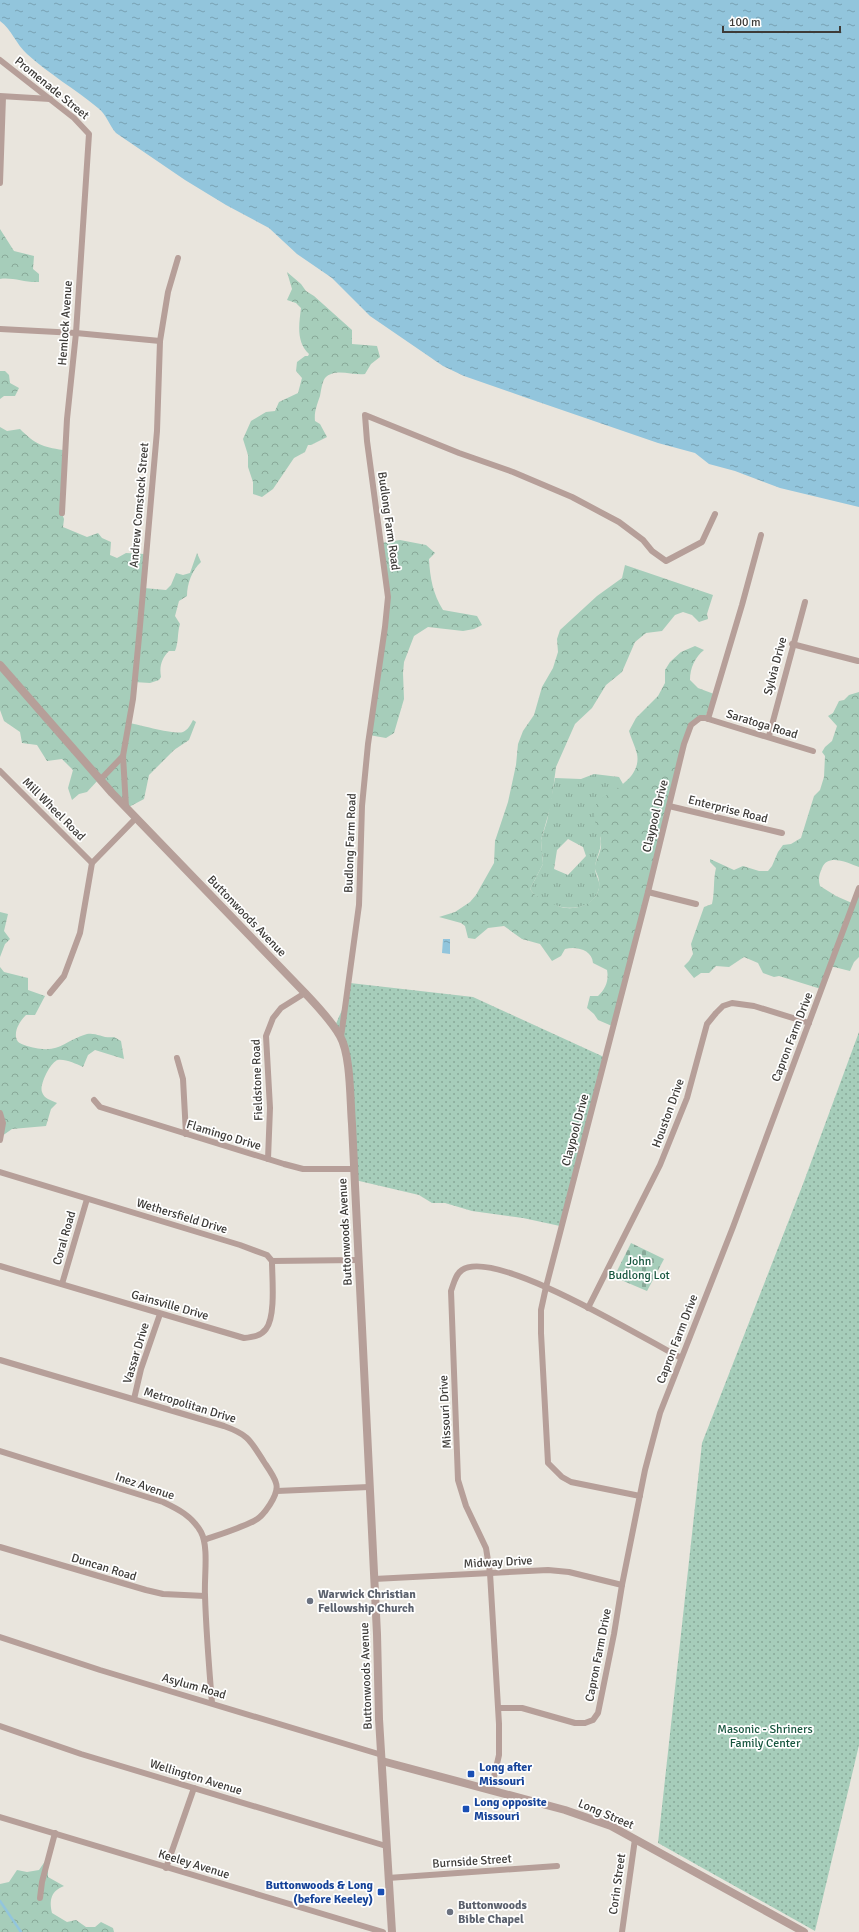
<svg xmlns="http://www.w3.org/2000/svg" width="859" height="1932" viewBox="0 0 859 1932" font-family="Signika,sans-serif">
<style>
.grass{fill:url(#grass-tufts);fill-rule:evenodd}
.forest{fill:url(#forest-crowns)}
.cemetery{fill:url(#cemetery-stones)}
.park{fill:url(#park-dots)}
.water{fill:url(#water-ripples)}
.lines{fill:none;stroke-linecap:round;stroke-linejoin:round}
.stream{stroke:#92c5dc;stroke-width:2.5}
.minor{stroke:#b69f99;stroke-width:6}
.tertiary{stroke:#b69f99;stroke-width:8}
.worship-dot{fill:#6b7280;stroke:#fff;stroke-width:1.5}
.transit-dot{fill:#1a4fb4;stroke:#fff;stroke-width:1.5}
.labels{text-anchor:middle;stroke-width:3.5;stroke-linejoin:round;paint-order:stroke}
.street-label{font-size:12px;fill:#3d3b38;stroke:#fff}
.park-label{font-size:12px;fill:#18563f;stroke:#fff}
.worship-label{font-size:12px;font-weight:bold;fill:#5b616d;stroke:#fff;text-anchor:start}
.transit-label{font-size:12px;font-weight:bold;fill:#164399;stroke:#fff;text-anchor:start}
</style>
<defs>
<pattern id="grass-tufts" width="24" height="20" patternUnits="userSpaceOnUse"><rect width="24" height="20" fill="#a6cdba"/><path d="M3 7l-1-3M5 7V3M7 7l1-3M15 17l-1-3M17 17v-4M19 17l1-3" fill="none" stroke="#88a898"/></pattern>
<pattern id="forest-crowns" width="20" height="18" patternUnits="userSpaceOnUse"><rect width="20" height="18" fill="#a6cdba"/><path d="M2 6a3 3 0 1 1 6 0M12 15a3 3 0 1 1 6 0" fill="none" stroke="#88a898"/></pattern>
<pattern id="cemetery-stones" width="16" height="16" patternUnits="userSpaceOnUse"><rect width="16" height="16" fill="#a6cdba"/><path d="M2 7V4a2 2 0 0 1 4 0v3zM10 15v-3a2 2 0 0 1 4 0v3z" fill="#88a898"/></pattern>
<pattern id="park-dots" width="8" height="8" patternUnits="userSpaceOnUse"><rect width="8" height="8" fill="#a6cdba"/><path d="M2 2h.1M6 6h.1" fill="none" stroke="#88a898" stroke-width="1.8" stroke-linecap="round"/></pattern>
<pattern id="water-ripples" width="26" height="14" patternUnits="userSpaceOnUse"><rect width="26" height="14" fill="#92c5dc"/><path d="M2 4q2-2 4 0t4 0M15 11q2-2 4 0t4 0" fill="none" stroke="#78a1b3"/></pattern>
</defs>
<rect width="100%" height="100%" fill="#e9e5dd"/>
<path class="grass" d="M594 774 619 777 623 784 600 837C603 848 596 856 595 867 594 874 601 880 599 888 592 919 543 909 530 889L543 864 541 840 547 821 555 778 581 779ZM568 839 583 847 586 856 568 875 554 869 557 850Z"/>
<g class="forest">
<path d="M0 229 14 251 34 256 33 269 39 274V282C25 283 13 277 0 279Z"/>
<path d="M287 272 301 284 306 291 314 296 352 330V344L377 346 380 357 371 364 365 374C353 376 335 367 325 378 322 382 321 391 320 396 317 405 314 412 315 421L320 424 327 437 311 445H308L305 452 294 458 273 489 262 497 253 494V482L248 467V455L243 439 251 421 266 412 275 411 279 402 298 393 302 378 296 371 297 362 305 356H308L309 354C296 342 299 324 301 308L296 303 287 300 292 289Z"/>
<polygon points="0,371 5,371 9,375 10,383 19,388 15,396 4,396 0,399"/>
<path d="M0 427 7 431 20 429C35 444 42 447 63 450L60 508 64 519 63 527 87 537 98 533 102 538 111 542 110 555 117 558 126 553 144 554V588L166 590 171 585 176 573 183 575 190 573 197 553 201 562C192 570 187 584 187 596L179 601 175 616 180 624C177 634 179 641 175 651H169C162 658 159 666 161 677L159 680 150 683 134 682 130 723C140 725 175 735 183 732 188 730 191 724 193 720L196 722 189 740 174 750 149 775 144 799 127 808 99 779 87 792 79 794 72 800 68 788 73 770 62 759 47 761 37 745 22 743 20 732 4 721 0 710Z"/>
<path d="M400 540 426 545 435 553 429 559C430 578 433 594 443 610L477 616 482 625 474 629 463 631 428 627 414 636 404 662 403 673 404 699 394 733 386 738 369 735 387 599 381 543Z"/>
<path d="M625 565 713 595 707 614 708 619 699 622 692 615 683 612 675 615 662 631 646 633 635 642 622 672 606 685 592 708 575 724 556 767 551 805 541 840 543 864 530 889C536 898 548 902 558 906 575 913 602 903 599 881 599 876 594 871 595 866 596 859 602 851 601 843 601 830 591 822 595 808 596 802 602 798 607 795 621 786 641 774 637 754 635 746 631 738 629 731L636 718 658 696 665 683V670L670 662 681 652 695 646 704 650C695 657 690 668 690 680L698 688 714 694 705 718 691 725 612 1026 598 1020 594 1014 587 1008 590 996H598C606 989 609 980 607 970L593 963C592 950 577 946 565 949L561 956 552 961 540 944 522 939 504 926 488 928 475 939 468 938 465 926 461 923 439 917 455 912 470 902 476 895 494 863 495 841 508 802 516 765 518 744 523 731 534 715 542 687 553 668 558 652 557 639 560 630 597 596 622 578Z"/>
<path d="M859 692V867C848 863 828 853 822 868 819 875 818 879 820 886L836 896 852 903 859 887V957L854 962 850 971 830 966 821 989 779 976 774 977 763 973 758 963 744 957 729 967 716 966 709 973H701L694 978 684 966 689 961 693 954 691 944 704 907 712 904C715 891 713 880 716 868L710 862V859L734 870 743 866 759 871H768L772 866 778 852 783 845 791 844 801 838 814 796 820 790 824 777 825 756 822 752 825 747 832 741 837 726 828 716 833 713 839 701 844 700 849 695Z"/>
<polygon points="0,912 8,914 4,931 10,939 5,944 0,957"/>
<path d="M0 967 4 972 28 978V990L45 996 35 1015H26C20 1021 15 1029 16 1037 17 1043 21 1044 27 1046 60 1055 59 1043 87 1034 96 1032 104 1039 114 1037L121 1041 124 1059 95 1050 88 1055 83 1067C76 1064 66 1059 58 1060 51 1061 39 1085 42 1092 44 1099 51 1100 57 1103L51 1109 46 1126 12 1129 2 1136 0 1113Z"/>
<path d="M48 1857V1877L64 1886C51 1891 49 1900 52 1913L67 1922 76 1920 86 1927H95L101 1922 113 1928 114 1932H0V1884L9 1882 17 1870 27 1872 39 1870Z"/>
</g>
<polygon class="cemetery" points="631,1243 664,1259 647,1291 614,1277"/>
<g class="park">
<polygon points="350,983 473,997 604,1057 560,1226 523,1218 472,1211 445,1203 432,1203 419,1195 355,1180 347,1061 335,1026 345,1003"/>
<polygon points="859,1032 859,1745 815,1931 658,1843 702,1443 803,1184"/>
</g>
<g class="water">
<path d="M0 0H859V507L780 488 735 471 709 464 695 453 658 443 527 398 464 376 443 366 370 316 332 278 297 254 269 228 226 205 185 180 116 133C109 125 107 115 98 108 75 89 49 74 27 54 16 44 12 30 0 21Z"/>
<polygon points="443,939 450,939 450,954 442,953"/>
</g>
<g class="lines">
<polyline class="stream" points="0,1901 21,1932"/>
<g class="minor">
<polyline points="0,60 74,118 89,134 76,333 67,419 62,513"/>
<polyline points="0,96 50,99"/>
<polyline points="0,183 3,97"/>
<polyline points="0,329 76,333 160,341"/>
<polyline points="792,644 858,661"/>
<polyline points="708,719 742,605 761,535"/>
<polyline points="769,736 805,602"/>
<polyline points="0,771 92,863"/>
<polyline points="101,779 123,756"/>
<polyline points="669,806 782,833"/>
<polyline points="126,807 123,756 133,699 139,637 157,431 160,341 168,292 178,258"/>
<polyline points="648,892 696,904"/>
<polyline points="50,993 64,976 80,933 92,863 136,818"/>
<polyline points="341,1037 359,905 362,806 368,744 385,627 388,597 367,441 365,415 459,453 513,472 572,497 619,522 643,540 652,551 666,561 702,542 715,514"/>
<polyline points="177,1058 183,1079 186,1134"/>
<polyline points="94,1100 100,1107 284,1164 303,1169 354,1169"/>
<polyline points="0,1113 3,1123 0,1140"/>
<polyline points="268,1159 270,1108 266,1036 273,1018 281,1008 305,993"/>
<polyline points="0,1172 240,1245 267,1255 272,1261 358,1260"/>
<path d="M0 1266 244 1338C253 1337 261 1336 266 1329 276 1316 272 1277 272 1261"/>
<polyline points="62,1284 87,1199"/>
<polyline points="588,1308 660,1165 687,1098 707,1024 716,1013 723,1006 732,1003 754,1006 809,1023"/>
<path d="M0 1360 224 1426C249 1435 250 1440 264 1462 268 1468 274 1476 276 1483 280 1494 263 1517 254 1521 238 1529 221 1534 204 1540"/>
<polyline points="134,1399 141,1369 160,1314"/>
<path d="M0 1451 163 1502C178 1509 192 1516 201 1532 209 1547 204 1577 205 1595 206 1631 209 1667 212 1703"/>
<polyline points="277,1491 369,1487"/>
<polyline points="640,1496 571,1482 562,1477 548,1463 541,1333 541,1310 546,1287 648,892 684,744 691,725 700,718 705,718 813,751"/>
<polyline points="0,1547 146,1590 163,1594 205,1596"/>
<polyline points="374,1579 548,1570 569,1572 622,1585"/>
<polyline points="0,1637 100,1670 382,1755"/>
<polyline points="499,1708 522,1708 575,1723 585,1723 593,1720 598,1713 614,1634 622,1585 645,1470 660,1413 733,1227 859,888"/>
<polyline points="0,1726 81,1754 386,1846"/>
<path d="M491 1790 499 1755V1724L490 1573 486 1548 466 1506 458 1480 451 1291C454 1283 455 1275 462 1270 495 1247 646 1340 681 1358"/>
<polyline points="0,1817 383,1932"/>
<polyline points="166,1868 194,1788"/>
<polyline points="388,1878 557,1866"/>
<polyline points="40,1898 42,1882 55,1833"/>
<polyline points="622,1932 635,1839"/>
</g>
<g class="tertiary">
<path d="M0 665 112 793 305 993C317 1006 331 1020 340 1036 351 1055 350 1101 352 1124L377 1634 379 1719 392 1932"/>
<polyline points="382,1761 565,1810 611,1826 804,1932"/>
</g>
</g>
<g class="worship-dot">
<circle cx="310" cy="1601" r="4"/>
<circle cx="450" cy="1912" r="4"/>
</g>
<g class="transit-dot">
<rect x="467" y="1770" width="8" height="8" rx="2"/>
<rect x="462" y="1805" width="8" height="8" rx="2"/>
<rect x="377" y="1888" width="8" height="8" rx="2"/>
</g>
<g class="labels">
<g class="street-label">
<text transform="translate(52 88) rotate(39)" y="4">Promenade Street</text>
<text transform="translate(65 323) rotate(-86)" y="4">Hemlock Avenue</text>
<text transform="translate(139 505) rotate(-85)" y="4">Andrew Comstock Street</text>
<text transform="translate(389 521) rotate(82)" y="4">Budlong Farm Road</text>
<text transform="translate(775 666) rotate(-75)" y="4">Sylvia Drive</text>
<text transform="translate(762 724) rotate(17)" y="4">Saratoga Road</text>
<text transform="translate(54 809) rotate(45)" y="4">Mill Wheel Road</text>
<text transform="translate(728 809) rotate(14)" y="4">Enterprise Road</text>
<text transform="translate(655 816) rotate(-76)" y="4">Claypool Drive</text>
<text transform="translate(350 843) rotate(-88)" y="4">Budlong Farm Road</text>
<text transform="translate(247 916) rotate(46)" y="4">Buttonwoods Avenue</text>
<text transform="translate(792 1037) rotate(-69)" y="4">Capron Farm Drive</text>
<text transform="translate(257 1080) rotate(-92)" y="4">Fieldstone Road</text>
<text transform="translate(668 1113) rotate(-70)" y="4">Houston Drive</text>
<text transform="translate(575 1130) rotate(-75)" y="4">Claypool Drive</text>
<text transform="translate(224 1135) rotate(17)" y="4">Flamingo Drive</text>
<text transform="translate(182 1216) rotate(17)" y="4">Wethersfield Drive</text>
<text transform="translate(345 1232) rotate(-93)" y="4">Buttonwoods Avenue</text>
<text transform="translate(64 1238) rotate(-74)" y="4">Coral Road</text>
<text transform="translate(170 1305) rotate(16)" y="4">Gainsville Drive</text>
<text transform="translate(677 1339) rotate(-69)" y="4">Capron Farm Drive</text>
<text transform="translate(136 1353) rotate(-73)" y="4">Vassar Drive</text>
<text transform="translate(190 1405) rotate(17)" y="4">Metropolitan Drive</text>
<text transform="translate(445 1412) rotate(-93)" y="4">Missouri Drive</text>
<text transform="translate(145 1486) rotate(19)" y="4">Inez Avenue</text>
<text transform="translate(498 1562) rotate(-3)" y="4">Midway Drive</text>
<text transform="translate(104 1567) rotate(17)" y="4">Duncan Road</text>
<text transform="translate(598 1655) rotate(-79)" y="4">Capron Farm Drive</text>
<text transform="translate(366 1676) rotate(-92)" y="4">Buttonwoods Avenue</text>
<text transform="translate(194 1686) rotate(16)" y="4">Asylum Road</text>
<text transform="translate(196 1777) rotate(17)" y="4">Wellington Avenue</text>
<text transform="translate(606 1814) rotate(23)" y="4">Long Street</text>
<text transform="translate(472 1861) rotate(-4)" y="4">Burnside Street</text>
<text transform="translate(194 1864) rotate(17)" y="4">Keeley Avenue</text>
<text transform="translate(617 1884) rotate(-82)" y="4">Corin Street</text>
</g>
<g class="park-label">
<text x="639" y="1265">John<tspan x="639" dy="14">Budlong Lot</tspan></text>
<text x="765" y="1733">Masonic - Shriners<tspan x="765" dy="14">Family Center</tspan></text>
</g>
<g class="worship-label">
<text x="318" y="1598">Warwick Christian<tspan x="318" dy="14">Fellowship Church</tspan></text>
<text x="458" y="1909">Buttonwoods<tspan x="458" dy="14">Bible Chapel</tspan></text>
</g>
<g class="transit-label">
<text x="479" y="1771">Long after<tspan x="479" dy="14">Missouri</tspan></text>
<text x="474" y="1806">Long opposite<tspan x="474" dy="14">Missouri</tspan></text>
<text x="373" y="1889" text-anchor="end">Buttonwoods &amp; Long<tspan x="373" dy="14">(before Keeley)</tspan></text>
</g>
</g>
<path d="M723 26v6h117v-6" fill="none" stroke="#3d3b38" stroke-width="2"/>
<text x="729" y="26" font-size="12" fill="#3d3b38" stroke="#ffffff" stroke-width="3" paint-order="stroke">100 m</text>
</svg>
